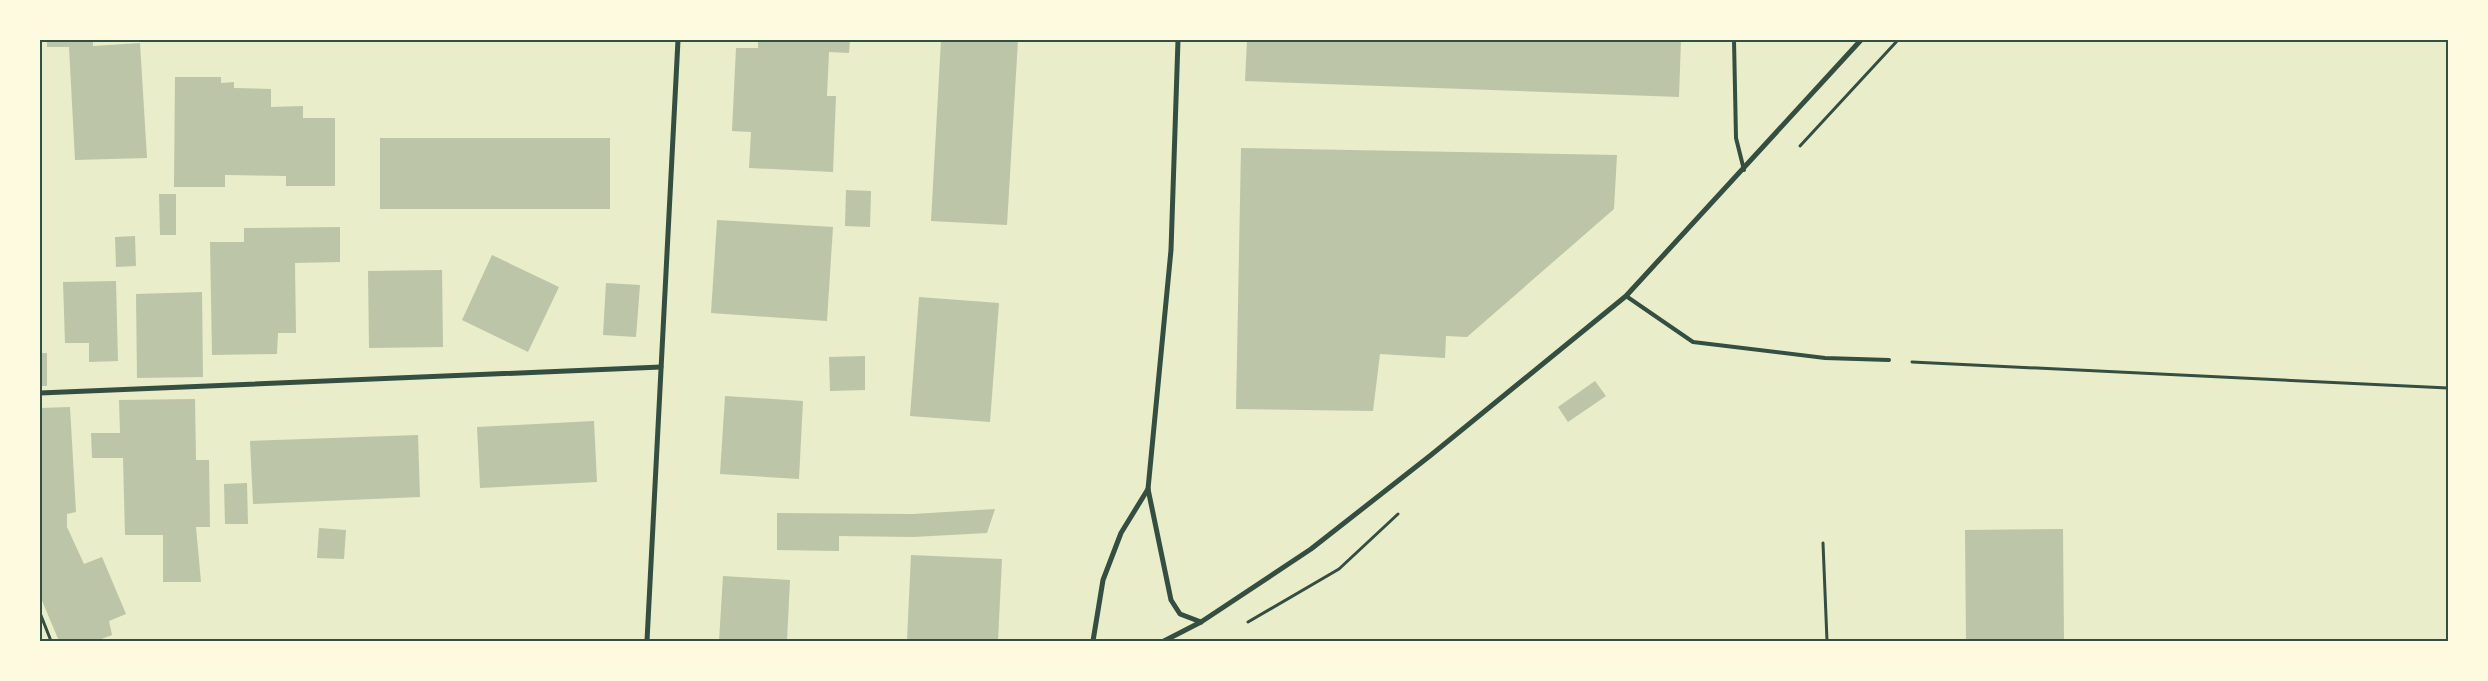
<svg xmlns="http://www.w3.org/2000/svg" width="2488" height="681" viewBox="0 0 2488 681" font-family="Quicksand,sans-serif">
<style>
.building{fill:#bcc5a7}
.lines{fill:none;stroke-linecap:round;stroke-linejoin:round}
.path{stroke:#344e41;stroke-width:3}
.service{stroke:#344e41;stroke-width:4}
.minor{stroke:#344e41;stroke-width:5}
.neatline{fill:none;stroke:#344e41;stroke-width:2}
</style>
<rect width="100%" height="100%" fill="#e9edc9"/>
<g class="building">
<polygon points="47,40 93,40 93,46 140,43 147,158 75,160 69,47 47,47"/>
<polygon points="758,40 850,40 849,53 829,52 827,96 836,96 833,172 749,168 751,132 732,131 736,48 758,48"/>
<polygon points="941,40 1018,40 1007,225 931,221"/>
<polygon points="1247,40 1681,40 1679,97 1245,81"/>
<polygon points="175,77 221,77 221,83 234,82 234,88 271,89 271,107 303,106 303,118 335,118 335,186 286,186 286,176 225,175 225,187 174,187"/>
<rect x="380" y="138" width="230" height="71"/>
<polygon points="1241,148 1617,155 1614,209 1467,337 1446,336 1445,358 1380,354 1373,411 1236,409"/>
<polygon points="846,190 871,191 870,227 845,226"/>
<polygon points="159,194 176,194 176,235 160,235"/>
<polygon points="717,220 833,227 827,321 711,313"/>
<polygon points="340,227 340,262 295,263 296,333 278,333 277,354 212,355 210,242 244,242 244,228"/>
<polygon points="135,236 136,266 116,267 115,237"/>
<polygon points="492,255 559,287 528,352 462,320"/>
<polygon points="442,270 443,347 369,348 368,271"/>
<polygon points="116,281 118,361 89,362 89,343 65,343 63,282"/>
<polygon points="606,283 640,285 636,337 603,335"/>
<polygon points="202,292 203,377 137,378 136,294"/>
<polygon points="919,297 999,303 990,422 910,416"/>
<rect x="40" y="353" width="7" height="33"/>
<polygon points="865,356 865,390 830,391 829,357"/>
<polygon points="1595,381 1606,396 1568,422 1558,407"/>
<polygon points="725,396 803,401 799,479 720,474"/>
<polygon points="195,399 196,460 209,460 210,527 196,527 201,582 163,582 163,535 125,535 123,458 92,458 91,433 120,433 119,400"/>
<polygon points="70,407 76,512 67,514 67,527 84,564 102,557 126,614 109,621 112,635 96,641 59,641 40,596 40,408"/>
<polygon points="594,421 597,482 480,488 477,427"/>
<polygon points="418,435 420,497 253,504 250,441"/>
<polygon points="247,483 248,524 225,524 224,484"/>
<polygon points="995,509 987,533 913,537 839,536 839,551 777,550 777,513 913,514"/>
<polygon points="319,528 346,530 344,559 317,558"/>
<polygon points="2063,529 2064,641 1966,641 1965,530"/>
<polygon points="911,555 1002,559 998,641 907,640"/>
<polygon points="723,576 790,580 787,641 719,641"/>
</g>
<g class="lines">
<g class="path">
<polyline points="1800,146 1898,40"/>
<polyline points="1912,362 2448,388"/>
<polyline points="1823,543 1827,641"/>
<polyline points="40,613 51,641"/>
<polyline points="1248,622 1339,569 1398,514"/>
</g>
<g class="service">
<polyline points="1734,40 1736,138 1744,170"/>
<polyline points="1626,296 1693,342 1825,358 1889,360"/>
</g>
<g class="minor">
<polyline points="1178,40 1171,250 1148,489 1171,600 1180,614 1201,622"/>
<polyline points="40,393 661,367"/>
<polyline points="647,641 678,40"/>
<polyline points="1093,641 1103,580 1121,533 1148,489"/>
<polyline points="1164,641 1201,622 1311,549 1431,455 1626,296 1861,40"/>
</g>
</g>
<rect width="2488" height="681" fill="none" stroke="#fefae0" stroke-width="82"/>
<rect x="41" y="41" width="2406" height="599" class="neatline"/>
</svg>
